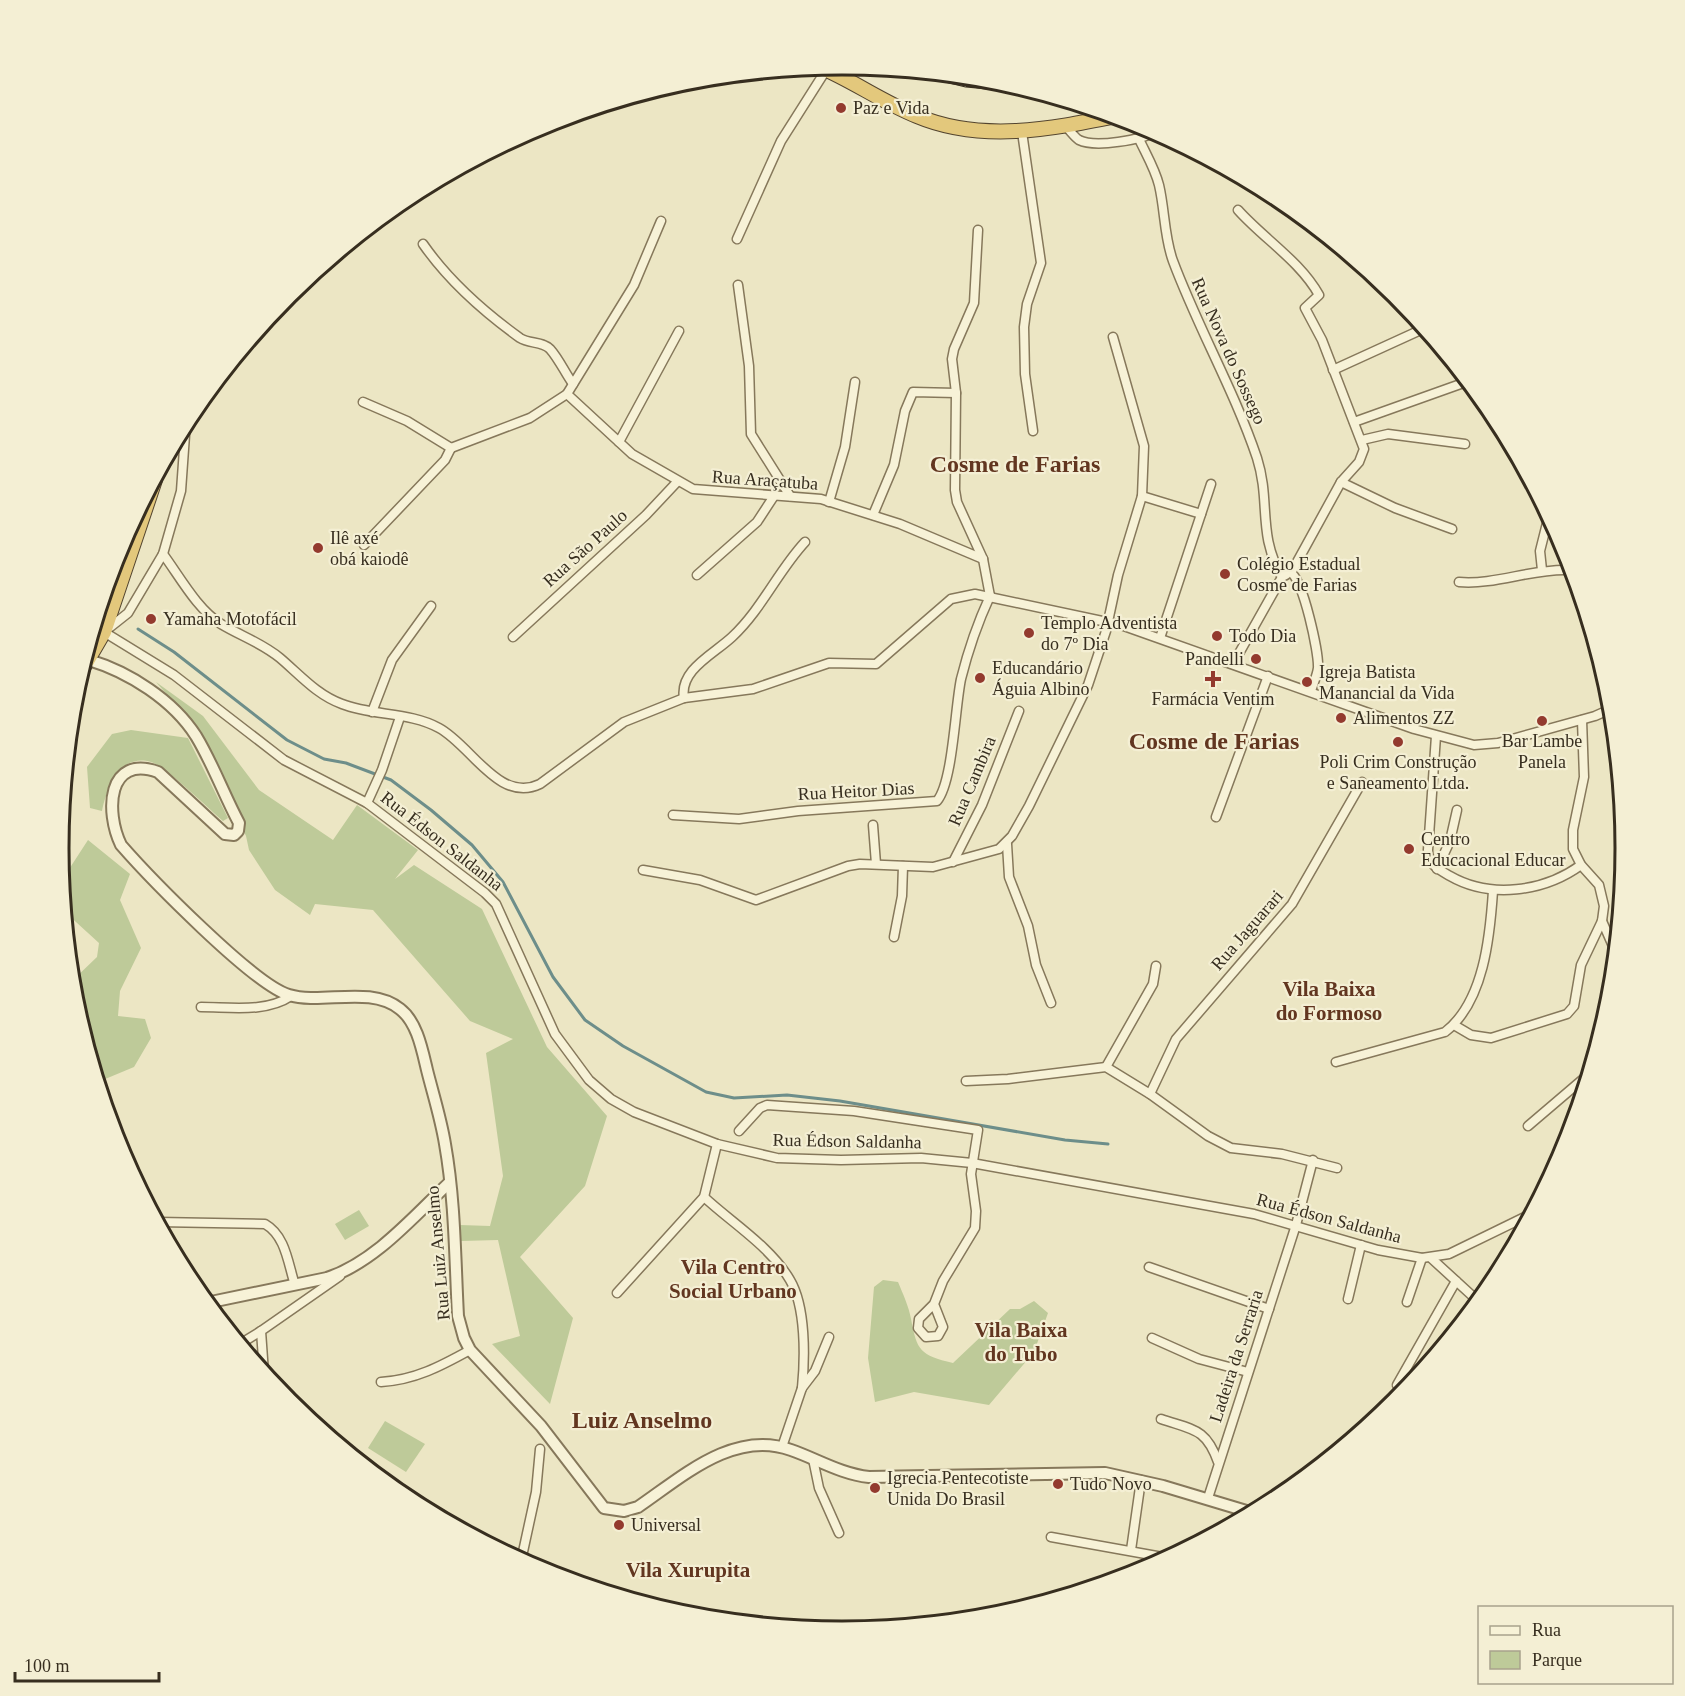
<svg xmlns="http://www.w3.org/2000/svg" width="1685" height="1696" viewBox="0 0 1685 1696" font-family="'Times New Roman',serif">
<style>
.green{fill:#beca99}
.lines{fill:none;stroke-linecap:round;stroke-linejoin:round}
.stream{stroke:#6d8e8a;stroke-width:3}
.minor-casing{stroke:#86785b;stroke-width:11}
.tertiary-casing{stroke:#86785b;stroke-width:14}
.trunk-casing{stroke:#54452f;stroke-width:16}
.minor{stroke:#f7f2d7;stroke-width:8}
.tertiary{stroke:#f7f2d7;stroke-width:10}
.trunk{stroke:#e3c87c;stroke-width:14}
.rail-casing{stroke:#372e1f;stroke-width:5}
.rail{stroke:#f4efd4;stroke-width:3;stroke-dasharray:9;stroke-linecap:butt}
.poi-dot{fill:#933a2e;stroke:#f4efd4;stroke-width:2}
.labels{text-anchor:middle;stroke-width:4.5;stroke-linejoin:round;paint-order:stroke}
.poi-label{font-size:18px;fill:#372e1f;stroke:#f4efd4;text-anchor:start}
.street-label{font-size:18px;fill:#372e1f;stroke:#f4efd4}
.quarter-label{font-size:21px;font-weight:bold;fill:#623620;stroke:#f4efd4}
.district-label{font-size:24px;font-weight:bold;fill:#623620;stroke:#f4efd4}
.rim{fill:none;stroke:#372e1f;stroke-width:3}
</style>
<rect width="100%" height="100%" fill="#ece6c4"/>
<g class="green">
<polygon points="156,682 203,716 259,790 333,840 357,805 418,850 395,879 414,865 482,909 547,1047 607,1116 585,1186 520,1257 573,1318 550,1404 492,1344 520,1336 498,1240 461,1241 460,1225 490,1226 503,1176 486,1053 513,1039 470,1021 373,910 315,904 310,915 275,890 249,850 246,836 194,726"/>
<path d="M131 730 188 738 228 818 223 821C210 810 164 765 151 762 120 753 107 787 102 811L90 808 87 767 112 734Z"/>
<polygon points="88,840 130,874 120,900 141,948 120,991 118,1016 145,1019 151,1038 134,1067 98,1082 74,1001 72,981 97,957 99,943 65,912 62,880"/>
<polygon points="359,1210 369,1226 345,1240 335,1224"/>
<path d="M883 1280 898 1282C903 1294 909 1307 911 1319 917 1351 920 1355 953 1363L1010 1309H1020L1034 1301 1048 1313 1034 1352 989 1405 914 1392 875 1402 868 1358 874 1287Z"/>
<polygon points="385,1421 425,1444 406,1472 368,1448"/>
</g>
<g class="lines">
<polyline class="stream" points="138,629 174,652 287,740 324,759 346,763 391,780 431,810 472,845 503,882 553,977 585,1020 623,1046 706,1092 734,1098 787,1095 840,1101 1065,1140 1108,1144"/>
<g class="minor-casing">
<g id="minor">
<path d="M1065 126C1070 130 1074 137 1079 140 1095 148 1142 140 1157 131"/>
<polyline points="1022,132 1041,263 1027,304 1024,327 1025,374 1033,431"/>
<path d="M1139 139C1146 154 1155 169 1159 185 1165 210 1164 237 1173 261 1198 328 1234 390 1257 458 1271 502 1257 534 1282 577"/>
<polyline points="495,149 496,149"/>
<path d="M1238 210C1264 239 1300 261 1319 295L1305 308 1322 340 1364 449 1359 462 1341 482 1291 573C1303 579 1319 653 1318 668 1317 676 1313 684 1311 691"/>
<polyline points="978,230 974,303 954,349 952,359 956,393 955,490 957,502 983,559 990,596"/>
<polyline points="737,239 781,141 826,70"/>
<path d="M423 244C448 280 484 312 520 338 529 344 542 341 550 349 559 359 565 373 573 384"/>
<polyline points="738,285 749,366 751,434 790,496"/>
<polyline points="1333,370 1425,328"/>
<polyline points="567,394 632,454 693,489 821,499 900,524 983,559"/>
<polyline points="363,402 407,421 451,448"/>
<path d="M186 421 181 491 163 554C180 577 197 609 221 624 241 636 262 643 280 658 300 675 317 695 342 704 373 716 410 712 439 728 471 745 499 804 540 784L624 722 684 698 753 689 829 663 876 664 951 599 975 594 1121 625 1414 729 1474 745 1498 743 1595 716 1613 708"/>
<polyline points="1354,422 1469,381"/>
<polyline points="1362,440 1388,434 1465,444"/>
<polyline points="619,442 679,331"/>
<polyline points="451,448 530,418 567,394 634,285 661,221"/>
<polyline points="1341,482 1395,508 1452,529"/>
<polyline points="1142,496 1201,514"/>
<polyline points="829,502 845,447 855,382"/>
<polyline points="873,515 894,465 905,411 913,392 956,393"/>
<polyline points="364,545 445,460 451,448"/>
<polyline points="163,554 128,613 104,632 174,675 284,760 367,803 485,893 496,904 555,1034 589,1080 611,1099 634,1112 717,1144 777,1158 841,1160 921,1158 972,1163 1254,1214 1378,1250 1422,1258 1449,1254 1531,1214"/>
<polyline points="1542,570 1540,551 1549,515"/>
<polyline points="697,575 757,522 774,496"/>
<path d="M1459 582C1494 585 1528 570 1564 570"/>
<polyline points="513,637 646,515 677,482"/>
<polyline points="1160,638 1211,484"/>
<polyline points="1233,664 1282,577 1286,575"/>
<path d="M684 698C679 670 714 654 732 637 762 609 778 571 805 542"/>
<polyline points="372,712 392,660 431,606"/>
<polyline points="1606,712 1614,724"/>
<path d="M1436 736 1428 850C1428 865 1438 869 1450 876 1490 899 1544 892 1581 865"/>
<polyline points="367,803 382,770 400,717"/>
<path d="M673 815 739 819 798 811 937 801C953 782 955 707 961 679 968 651 978 622 990 596"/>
<polyline points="1216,817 1268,676"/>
<polyline points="873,825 876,864"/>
<polyline points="1007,844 1009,877 1028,926 1036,965 1051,1003"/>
<polyline points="953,862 982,805 1019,711"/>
<polyline points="1437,869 1450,841 1457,810"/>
<polyline points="643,870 700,880 756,900 848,866 860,864 933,867 999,849 1012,836 1029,806 1088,685 1106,631 1118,575 1142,496 1144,446 1113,337"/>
<polyline points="1602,921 1616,953"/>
<polyline points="894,937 902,896 903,866"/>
<path d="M201 1007C230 1007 266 1013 291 996"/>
<polyline points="1454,1025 1471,1035 1491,1038 1567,1014 1574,1006 1581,965 1602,921 1604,906 1599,885 1581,865 1573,849 1573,830 1584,777 1582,720"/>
<path d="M1336 1062 1445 1032C1484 1002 1490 936 1493 891"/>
<polyline points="1106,1067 1153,984 1156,966"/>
<polyline points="966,1081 1008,1079 1106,1067 1150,1094 1208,1136 1231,1148 1282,1154 1337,1168"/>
<polyline points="1150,1094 1176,1039 1292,904 1362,782"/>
<polyline points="1528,1126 1589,1074"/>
<polyline points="739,1131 760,1108 767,1105 854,1111 978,1130 971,1174 976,1211 975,1228 943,1281 934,1304 919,1319 918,1328 926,1337 938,1336 943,1327 934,1304"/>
<path d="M704 1197C732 1223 771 1247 790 1280 806 1307 805 1358 802 1388"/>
<path d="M158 1222 265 1224C286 1236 288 1264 295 1285"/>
<polyline points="1431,1258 1479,1302"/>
<polyline points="1149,1267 1269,1309"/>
<polyline points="617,1293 704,1197 717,1144"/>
<polyline points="1348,1299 1361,1245"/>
<polyline points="1407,1302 1422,1258"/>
<polyline points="1152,1338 1199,1359 1248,1372"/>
<polyline points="240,1344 261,1331"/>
<polyline points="264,1373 261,1331 340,1276"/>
<path d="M381 1382C415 1380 441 1366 470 1350"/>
<polyline points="1397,1385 1456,1281"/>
<path d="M1161 1419C1193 1430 1206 1428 1218 1462"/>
<polyline points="782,1447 802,1388 815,1371 829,1337"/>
<polyline points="813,1459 819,1488 839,1533"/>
<polyline points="1208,1498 1296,1225 1313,1160"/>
<polyline points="1051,1537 1168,1558"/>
<polyline points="1131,1550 1141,1480"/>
<polyline points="521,1561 536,1492 540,1449"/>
</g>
</g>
<g class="tertiary-casing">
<g id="tertiary">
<path d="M89 660C129 672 173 700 196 736 213 764 224 795 239 823L238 831 234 835 225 834 158 772C107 754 105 812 121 845 149 877 254 985 289 995 322 1005 370 985 400 1009 417 1022 422 1049 427 1070 433 1094 441 1119 445 1144 455 1200 455 1259 458 1316L464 1338 470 1350 541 1426 604 1508 624 1511 638 1507C682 1477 734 1429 791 1450 817 1459 841 1474 869 1477L1105 1473 1163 1486 1253 1513"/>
<path d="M206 1303 327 1278C375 1262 413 1217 449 1183"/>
</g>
</g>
<g class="trunk-casing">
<g id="trunk">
<path d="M818 66C852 80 882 102 917 116 981 143 1051 129 1117 116"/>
<polyline points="79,675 104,632 155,480"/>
</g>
</g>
<use href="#minor" class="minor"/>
<use href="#tertiary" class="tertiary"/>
<use href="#trunk" class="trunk"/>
<g class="rail-casing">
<polyline id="rail" points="905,70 966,85 1038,92"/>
</g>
<use href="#rail" class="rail"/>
</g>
<g class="poi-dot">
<circle cx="841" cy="108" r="6"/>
<circle cx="318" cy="548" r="6"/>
<circle cx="1225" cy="574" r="6"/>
<circle cx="151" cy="619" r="6"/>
<circle cx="1029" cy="633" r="6"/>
<circle cx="1217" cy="636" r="6"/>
<circle cx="1256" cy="659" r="6"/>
<circle cx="980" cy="678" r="6"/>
<path d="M1210 670h6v6h6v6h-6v6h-6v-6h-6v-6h6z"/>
<circle cx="1307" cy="682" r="6"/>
<circle cx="1341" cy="718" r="6"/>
<circle cx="1542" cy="721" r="6"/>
<circle cx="1398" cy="742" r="6"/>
<circle cx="1409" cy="849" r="6"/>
<circle cx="1058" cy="1484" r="6"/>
<circle cx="875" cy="1488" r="6"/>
<circle cx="619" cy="1525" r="6"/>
</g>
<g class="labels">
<g class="poi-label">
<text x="853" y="114">Paz e Vida</text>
<text x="330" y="544">Ilê axé<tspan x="330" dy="21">obá kaiodê</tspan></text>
<text x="1237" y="570">Colégio Estadual<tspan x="1237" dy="21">Cosme de Farias</tspan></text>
<text x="163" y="625">Yamaha Motofácil</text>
<text x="1041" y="629">Templo Adventista<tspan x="1041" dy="21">do 7º Dia</tspan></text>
<text x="1229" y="642">Todo Dia</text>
<text x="1244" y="665" text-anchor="end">Pandelli</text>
<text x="992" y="674">Educandário<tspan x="992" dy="21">Águia Albino</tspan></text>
<text x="1319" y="678">Igreja Batista<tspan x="1319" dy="21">Manancial da Vida</tspan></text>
<text x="1213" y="705" text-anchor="middle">Farmácia Ventim</text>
<text x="1353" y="724">Alimentos ZZ</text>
<text x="1542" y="747" text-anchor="middle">Bar Lambe<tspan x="1542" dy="21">Panela</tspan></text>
<text x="1398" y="768" text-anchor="middle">Poli Crim Construção<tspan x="1398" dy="21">e Saneamento Ltda.</tspan></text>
<text x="1421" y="845">Centro<tspan x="1421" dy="21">Educacional Educar</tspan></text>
<text x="887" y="1484">Igrecia Pentecotiste<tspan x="887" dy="21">Unida Do Brasil</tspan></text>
<text x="1070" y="1490">Tudo Novo</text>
<text x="631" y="1531">Universal</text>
</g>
<g class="street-label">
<text transform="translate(1229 351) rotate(66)" y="6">Rua Nova do Sossego</text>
<text transform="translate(765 480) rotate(4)" y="6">Rua Araçatuba</text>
<text transform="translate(585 548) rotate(-42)" y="6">Rua São Paulo</text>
<text transform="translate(972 781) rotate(-67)" y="6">Rua Cambira</text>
<text transform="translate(856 791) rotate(-3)" y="6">Rua Heitor Dias</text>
<text transform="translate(442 841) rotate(38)" y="6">Rua Édson Saldanha</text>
<text transform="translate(1247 930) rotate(-49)" y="6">Rua Jaguarari</text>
<text transform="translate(847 1141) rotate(1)" y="6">Rua Édson Saldanha</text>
<text transform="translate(1329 1218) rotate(15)" y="6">Rua Édson Saldanha</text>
<text transform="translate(438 1253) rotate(-95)" y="6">Rua Luiz Anselmo</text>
<text transform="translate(1236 1356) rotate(-72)" y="6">Ladeira da Serraria</text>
</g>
<g class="quarter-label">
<text x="1329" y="996">Vila Baixa<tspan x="1329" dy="24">do Formoso</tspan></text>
<text x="733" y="1274">Vila Centro<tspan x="733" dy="24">Social Urbano</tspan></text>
<text x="1021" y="1337">Vila Baixa<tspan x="1021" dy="24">do Tubo</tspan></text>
<text x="688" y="1577">Vila Xurupita</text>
</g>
<g class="district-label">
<text x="1015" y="472">Cosme de Farias</text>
<text x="1214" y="749">Cosme de Farias</text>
<text x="642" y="1428">Luiz Anselmo</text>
</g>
</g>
<path d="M0 0H1685V1696H0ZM69 848a773 773 0 1 1 1546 0a773 773 0 1 1-1546 0Z" fill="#f4efd4" fill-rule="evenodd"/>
<path class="rim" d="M69 848a773 773 0 1 1 1546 0a773 773 0 1 1-1546 0Z"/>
<rect x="1478" y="1606" width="195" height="78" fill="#f4efd4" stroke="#a8a28c" stroke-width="1.5"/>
<rect x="1490" y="1626" width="30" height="9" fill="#f7f2d7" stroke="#a8a28c" stroke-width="1.5"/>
<text x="1532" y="1636" font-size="18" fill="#372e1f">Rua</text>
<rect x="1490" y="1651" width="30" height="18" fill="#beca99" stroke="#a8a28c" stroke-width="1.5"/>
<text x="1532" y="1666" font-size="18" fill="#372e1f">Parque</text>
<path d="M15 1672v9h144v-9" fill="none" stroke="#372e1f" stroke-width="3"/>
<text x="24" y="1672" font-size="18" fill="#372e1f" stroke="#f4efd4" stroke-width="4.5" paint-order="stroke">100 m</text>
</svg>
